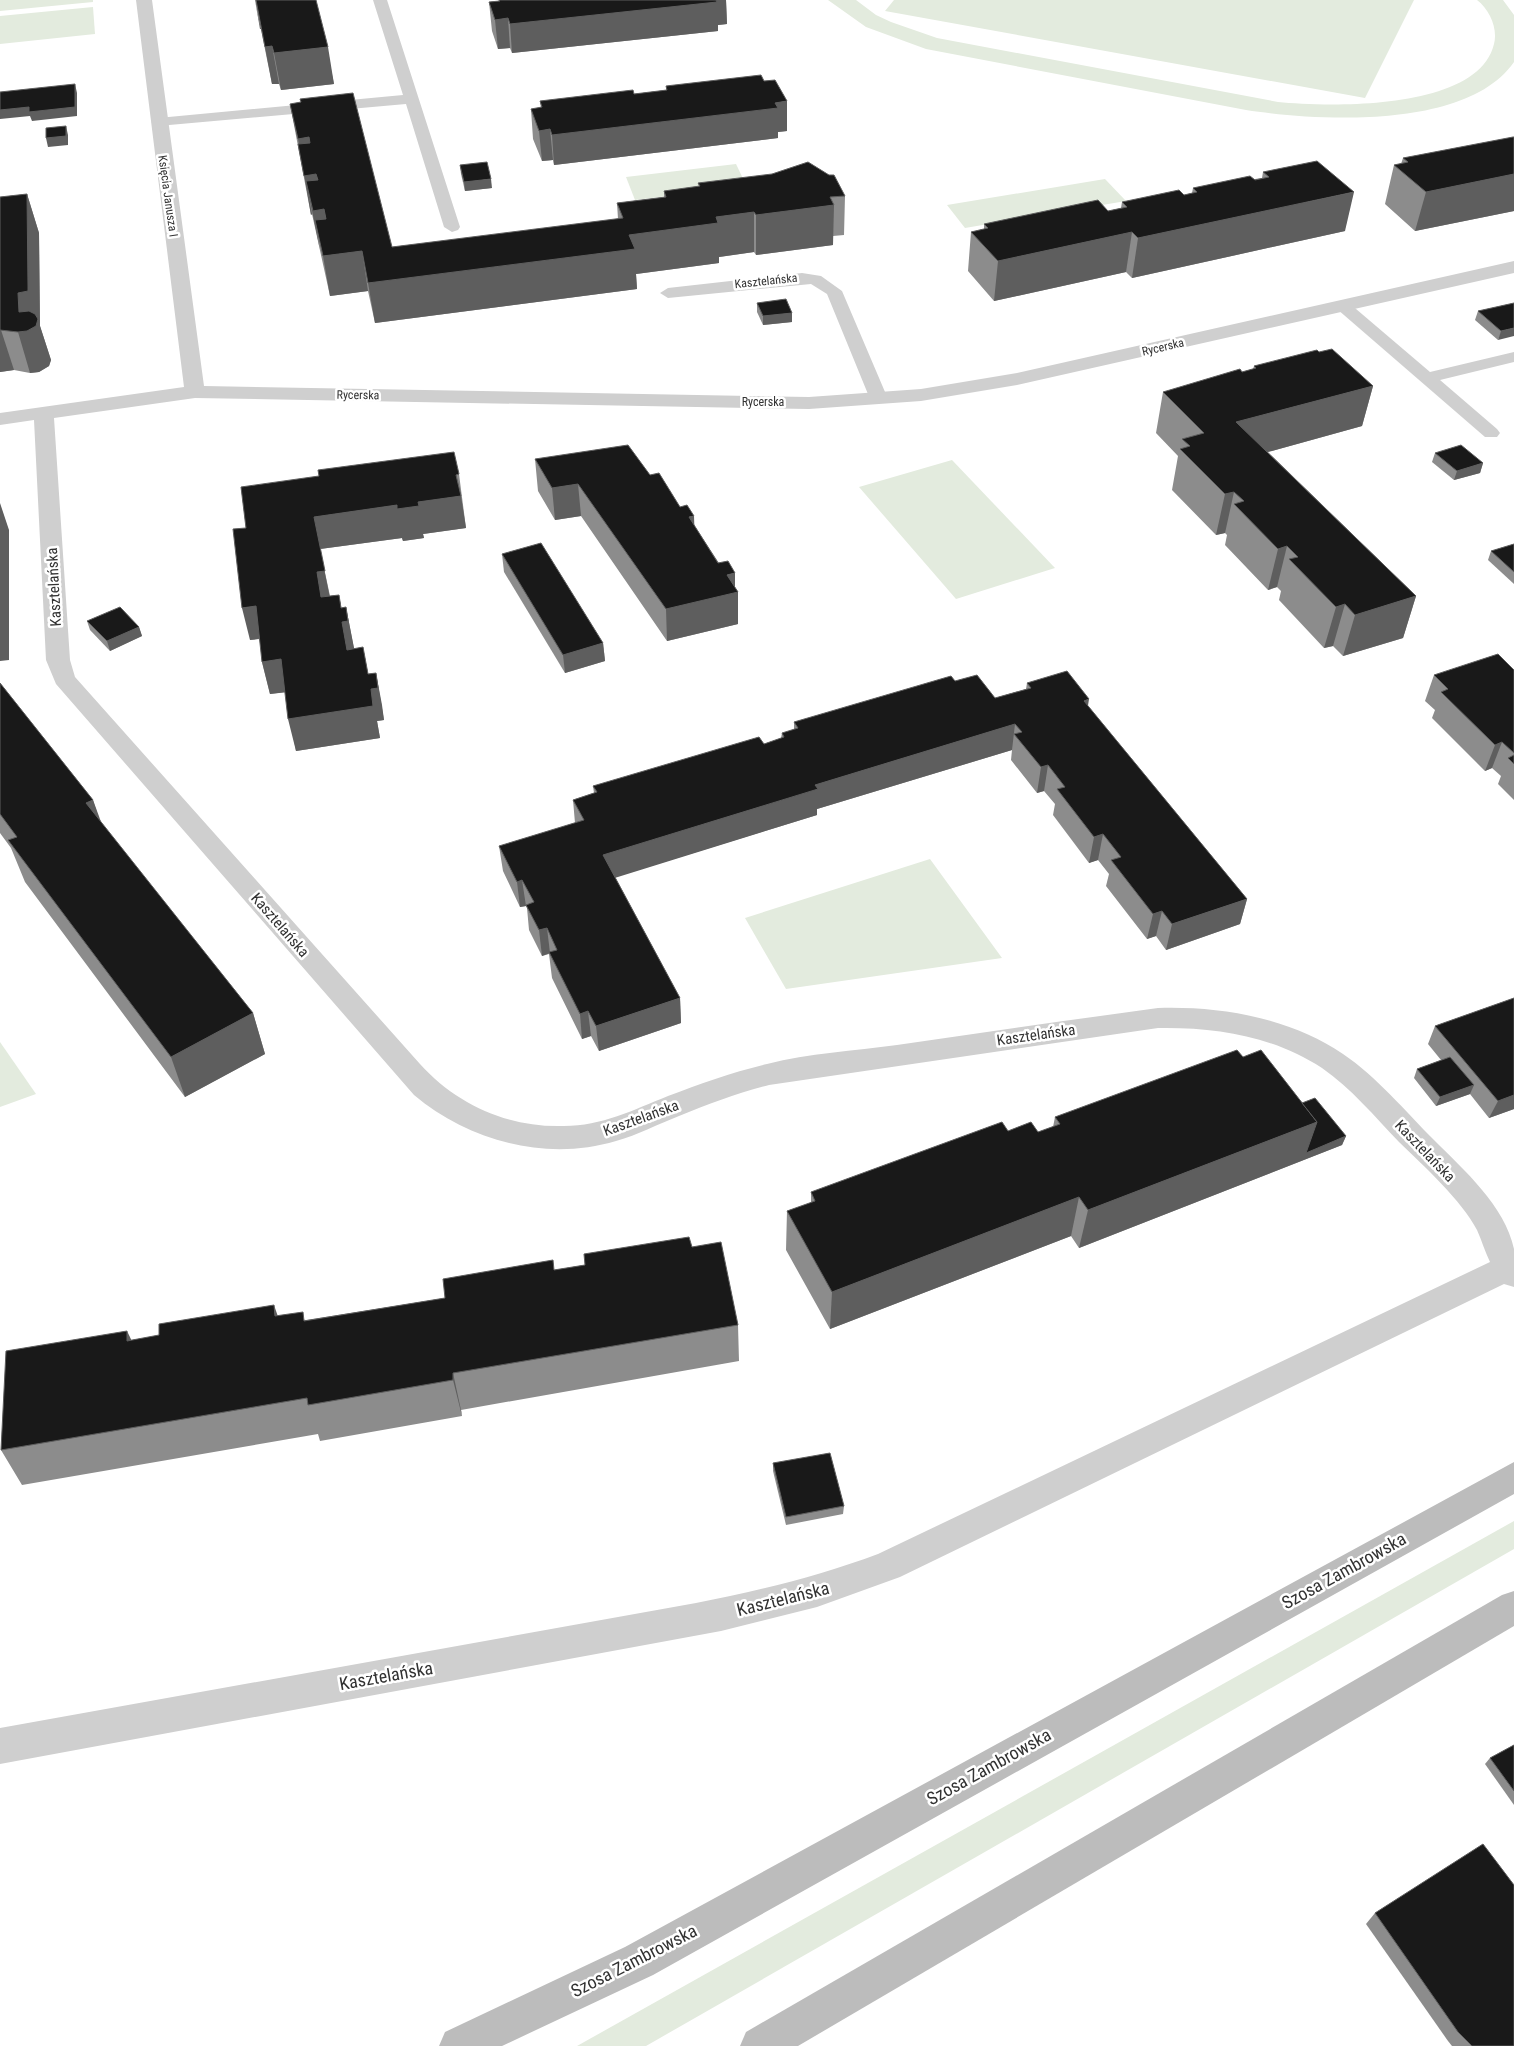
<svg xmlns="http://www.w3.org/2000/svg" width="1514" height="2046" viewBox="0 0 1514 2046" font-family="'Roboto Condensed',sans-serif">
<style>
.green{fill:#e3ebde}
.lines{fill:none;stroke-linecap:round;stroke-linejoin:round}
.lane{fill:#cfcfcf;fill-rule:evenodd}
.street{fill:#cfcfcf;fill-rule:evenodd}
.secondary{fill:#bcbcbc;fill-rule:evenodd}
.wall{fill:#8c8c8c}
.shaded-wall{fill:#5e5e5e}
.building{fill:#191919;stroke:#5e5e5e}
.labels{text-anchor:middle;stroke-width:5;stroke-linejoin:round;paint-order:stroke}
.far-street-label{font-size:12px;fill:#323232;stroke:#fff}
.street-label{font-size:15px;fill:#323232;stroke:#fff}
.near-street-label{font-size:18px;fill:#323232;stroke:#fff}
</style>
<rect width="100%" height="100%" fill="#fff"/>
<g class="green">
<polygon points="0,0 93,0 93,2 0,11"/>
<path d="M828 0H856L876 15 891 22 937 38 1278 102C1330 107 1478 111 1494 44 1498 29 1490 10 1477 0H1503L1514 15V62C1467 130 1318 121 1246 110L926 49 866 27Z"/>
<polygon points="894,0 1414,0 1365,98 885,11"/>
<polygon points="93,7 95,34 0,44 0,16"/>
<polygon points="736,164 747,187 635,200 626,177"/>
<polygon points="1105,179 1126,201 965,228 947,205"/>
<polygon points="952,460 1055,568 956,599 859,487"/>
<polygon points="930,859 1002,958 786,989 745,918"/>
<polygon points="0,1042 36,1094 0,1107"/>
<polygon points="1514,1521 1514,1549 646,2046 577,2046"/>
</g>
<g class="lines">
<g class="lane">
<polygon points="373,0 387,0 460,227 458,230 452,232 444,227 406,104 158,126 151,122 158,118 403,95"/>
<polygon points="802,273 821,276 842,291 888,399 885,403 873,403 870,399 827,294 811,284 668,298 660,293 668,288"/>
<polygon points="1343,301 1349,303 1430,372 1514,352 1514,362 1440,380 1497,429 1500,433 1497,437 1485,437 1337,309 1335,306 1337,303"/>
</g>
<path class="street" d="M136 0H152L204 386 809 397 921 389 1017 373 1514 261V273L1017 385 921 401 809 409 195 398 54 418 70 660 75 677 420 1064C457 1105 509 1128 564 1126 602 1126 633 1110 668 1096 700 1084 733 1072 767 1064 809 1053 854 1051 897 1045 984 1032 1071 1020 1158 1008 1221 1006 1290 1018 1343 1054 1377 1077 1405 1111 1434 1140 1464 1170 1505 1206 1514 1249 1514 1261 1514 1275 1514 1287L1504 1284 900 1577 817 1607 721 1631 0 1764V1728L696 1603C758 1591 819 1576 878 1554L1490 1262C1485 1252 1482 1241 1477 1230 1462 1201 1423 1165 1399 1142 1375 1117 1351 1088 1322 1068 1273 1036 1216 1027 1158 1028L769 1085C738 1093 709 1104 679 1116 658 1124 638 1135 616 1141 546 1162 469 1141 414 1095L56 684 46 660 34 420 0 425V413L184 387Z"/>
<g class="secondary">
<polygon points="1514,1462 1514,1494 653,1975 502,2046 439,2046 445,2032 625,1947"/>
<polygon points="1514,1591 1514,1626 798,2046 740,2046 746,2032 1502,1595"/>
</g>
</g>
<g class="wall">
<polygon points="255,0 316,0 334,84 281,90 279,84 272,84"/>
<polygon points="498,0 726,0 727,24 718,25 718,31 512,53 510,48 498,49 492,31 489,2 499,1"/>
<polygon points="666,86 787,131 778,132 778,138 554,165 553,160 542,161 533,139 531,109 541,108 540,101 634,94 666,90"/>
<polygon points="290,104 392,247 618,219 617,203 664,197 664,191 699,187 698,183 845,196 844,235 833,236 833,245 756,255 754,252 719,257 719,263 636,274 637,289 375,323 368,291 330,296 312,214 311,215"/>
<polygon points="1514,137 1514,211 1415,231 1385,204 1394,165 1401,164 1403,158"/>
<polygon points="460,165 492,188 465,191 461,174"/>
<polygon points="1263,172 1345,231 1132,278 1126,272 994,301 968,271 971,232 984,229 984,224 1108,211 1121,208 1122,202 1184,195 1192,193 1193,188 1262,178"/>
<polygon points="27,194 39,233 40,326 51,360 49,366 39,372 30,373 14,370 0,372 0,197"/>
<polygon points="757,303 792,313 792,322 763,325 757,312"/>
<polygon points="1514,303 1498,340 1475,320 1478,311"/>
<polygon points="1319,352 1373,386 1362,426 1268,452 1416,596 1403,638 1343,656 1333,646 1324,648 1279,600 1281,591 1277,587 1268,590 1225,545 1227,535 1225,533 1216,535 1172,490 1178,456 1156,433 1163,392 1253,369 1254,366"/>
<polygon points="1435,453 1483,463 1480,473 1454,480 1432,462"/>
<polygon points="535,459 650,475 680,507 694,525 738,592 738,624 667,641 581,516 555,520 538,491"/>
<polygon points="459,474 466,528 423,534 424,538 403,541 402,538 320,549 330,596 339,595 341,608 346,607 354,649 368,674 376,673 384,720 377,721 380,738 296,751 285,692 270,694 262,662 260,639 250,640 246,528 241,487"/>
<polygon points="1514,544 1514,584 1488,560 1491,551"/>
<polygon points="502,554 603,643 605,661 565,673 504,572"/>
<polygon points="87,621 139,627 142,636 110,651 90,630"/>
<polygon points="1514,670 1514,800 1498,784 1501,776 1492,768 1485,771 1432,718 1435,710 1425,701 1434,675"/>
<polygon points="955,681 995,698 1026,689 1027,683 1088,706 1247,899 1240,924 1166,950 1156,936 1147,939 1106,886 1109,874 1098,860 1089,863 1053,815 1055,804 1044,791 1037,793 1011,760 1012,750 817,809 817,815 615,877 680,998 681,1023 599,1051 591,1036 582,1039 552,978 549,954 542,956 529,930 527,908 526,906 520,907 503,871 499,846 575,823 573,800 594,793 593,786 764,744 781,738 782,733 794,730 794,722"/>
<polygon points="0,683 93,800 100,822 253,1013 265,1054 185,1097 25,882 11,848 0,833"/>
<polygon points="1514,998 1514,1109 1489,1118 1470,1094 1436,1106 1414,1078 1417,1069 1441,1060 1428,1044 1435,1026"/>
<polygon points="1243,1057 1346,1136 1342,1145 1079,1248 1071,1236 830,1329 786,1250 787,1211 811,1203 811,1192 1008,1131 1038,1132 1053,1127 1055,1117"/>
<polygon points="692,1247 738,1325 739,1361 461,1410 462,1416 320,1441 318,1434 22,1485 1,1450 132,1340 278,1316 306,1320 445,1298 554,1270"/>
<polygon points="773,1463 844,1506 843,1514 786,1525 773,1471"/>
<polygon points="1514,1745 1514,1805 1485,1764 1490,1758"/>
<polygon points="1375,1913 1514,2046 1452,2046 1448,2041 1366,1924"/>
</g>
<g class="shaded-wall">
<polygon points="255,0 261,29 260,29"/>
<polygon points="714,0 726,0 727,24 718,25 718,31 512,53 510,24"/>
<polygon points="508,18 510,48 498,49 495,20"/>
<polygon points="272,46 279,84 272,84 265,47"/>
<polygon points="328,47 334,84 281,90 274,53"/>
<polygon points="75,84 77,93 77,116 32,121 30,116 0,119 0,110"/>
<polygon points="787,101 787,131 778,132 778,138 554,165 552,135"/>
<polygon points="66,126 68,135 68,145 48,147 46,138"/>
<polygon points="550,129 553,160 542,161 539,131"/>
<polygon points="309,137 324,209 331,249 315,220 320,250 306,181 312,214 311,215 298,139"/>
<polygon points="1514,174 1514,211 1415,231 1426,192"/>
<polygon points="491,179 492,188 465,191 464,182"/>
<polygon points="1354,192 1345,231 1132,278 1138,238"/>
<polygon points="27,194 39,233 40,326 51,360 49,366 39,372 30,373 18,332 18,293"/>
<polygon points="834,205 833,245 756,255 756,215"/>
<polygon points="754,212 754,252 719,257 719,263 636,274 637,289 375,323 368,283 629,235 716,217"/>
<polygon points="1132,232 1126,272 994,301 998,261"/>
<polygon points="362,251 368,291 330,296 323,256"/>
<polygon points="792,313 792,322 763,325 763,316"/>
<polygon points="1514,328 1514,336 1498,340 1501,331"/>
<polygon points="0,330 1,330 14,370 0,372"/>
<polygon points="1373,386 1362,426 1228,463 1236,422"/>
<polygon points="1483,463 1480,473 1454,480 1457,471"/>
<polygon points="578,484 581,516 555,520 552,488"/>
<polygon points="1234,492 1225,533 1216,535 1225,494"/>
<polygon points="461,496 466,528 423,534 424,538 403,541 402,538 320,549 331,603 321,597 317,572 314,517"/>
<polygon points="0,503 9,530 9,660 0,661"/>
<polygon points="694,516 695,548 689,517"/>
<polygon points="1287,546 1277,587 1268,590 1278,549"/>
<polygon points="735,573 735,592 738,592 738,624 667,641 666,609 727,575"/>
<polygon points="339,595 344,622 346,607 355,653 347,650 342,622"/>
<polygon points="1416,596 1403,638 1343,656 1355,615"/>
<polygon points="1345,604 1333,646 1324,648 1336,607"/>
<polygon points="256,606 264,638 250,640 242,608"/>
<polygon points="139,627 142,636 110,651 107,641"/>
<polygon points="603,643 605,661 565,673 563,655"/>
<polygon points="363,647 371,689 376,673 382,705 384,720 377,721 380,738 296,751 288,719"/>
<polygon points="281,659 288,692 270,694 262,662"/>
<polygon points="1089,699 1085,725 1084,701"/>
<polygon points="1015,724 1012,750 817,809 817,815 605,881 603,855 815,785"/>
<polygon points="1502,742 1492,768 1485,771 1495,745"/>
<polygon points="1048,765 1044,791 1037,793 1041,767"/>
<polygon points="93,800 108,841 86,803"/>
<polygon points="1103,834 1098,860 1089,863 1094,837"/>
<polygon points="522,880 526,906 520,907 517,882"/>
<polygon points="1247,899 1240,924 1166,950 1172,924"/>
<polygon points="1162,911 1156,936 1147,939 1153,914"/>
<polygon points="547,928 550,953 542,956 539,930"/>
<polygon points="680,998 681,1023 599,1051 596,1026"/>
<polygon points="588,1011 591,1036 582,1039 580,1014"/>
<polygon points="253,1013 265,1054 185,1097 171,1057"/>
<polygon points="1474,1085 1470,1094 1436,1106 1440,1097"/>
<polygon points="1514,1095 1514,1109 1489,1118 1498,1101"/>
<polygon points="1317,1122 1346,1136 1342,1145 1079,1248 1088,1210"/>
<polygon points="1079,1197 1071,1236 830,1329 832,1292"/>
<polygon points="274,1305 287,1343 275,1316"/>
<polygon points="127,1331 145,1368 127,1341"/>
<polygon points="453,1373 461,1410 462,1416 453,1380"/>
</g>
<g class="building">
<polygon points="256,0 316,0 328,47 274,53 272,46 265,47"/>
<polygon points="499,0 716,0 717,2 510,24 508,18 495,20 489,2 500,1"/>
<polygon points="761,75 764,81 775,80 787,101 775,103 778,108 552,135 550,129 539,131 531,109 542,107 540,101 633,90 634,94 667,90 666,86"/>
<polygon points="75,84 75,107 29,112 29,107 0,110 0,92"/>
<polygon points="353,93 392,247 623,218 617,203 666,197 664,191 700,186 698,183 772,174 808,162 829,175 834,175 845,196 830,197 834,205 756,215 754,212 716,217 718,223 629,235 635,249 368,283 362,251 323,256 315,220 326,219 324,209 313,211 306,181 318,180 316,174 304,176 298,144 310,143 309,137 298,139 290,104 301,102 300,99"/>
<polygon points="66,126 66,136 46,138 46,128"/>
<polygon points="1513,137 1514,137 1514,174 1426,192 1394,165 1408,162 1403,158"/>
<polygon points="1317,161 1354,192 1138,238 1132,232 998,261 971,232 988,228 984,224 1098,200 1108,211 1127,207 1122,202 1179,190 1184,195 1197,192 1193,188 1250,176 1255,180 1269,177 1263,172"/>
<polygon points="487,162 491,179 464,182 460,165"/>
<polygon points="27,194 28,287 28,291 18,293 19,312 29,311 35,314 38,319 36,326 27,331 18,332 0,330 0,197"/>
<polygon points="786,299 792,313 763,316 757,303"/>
<polygon points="1514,303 1514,328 1501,331 1478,311"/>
<polygon points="1332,349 1373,386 1236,422 1416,596 1355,615 1345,604 1336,607 1289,559 1298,557 1287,546 1278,549 1234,504 1244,501 1234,492 1225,494 1180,449 1190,446 1182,439 1204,433 1163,392 1240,369 1242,372 1256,368 1254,366 1317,350 1319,352"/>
<polygon points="628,445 650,475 659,473 680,507 687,505 694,516 689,517 718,563 728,561 735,573 727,575 738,592 666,609 578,484 552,488 535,459"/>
<polygon points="1461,445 1483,463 1457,471 1435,453"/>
<polygon points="454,452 459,474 456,475 461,496 418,502 419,506 397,509 397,505 314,517 325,571 317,572 321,597 339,595 341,608 346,607 348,621 342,622 347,650 363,647 368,674 376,673 378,688 371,689 373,706 288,719 281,659 262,662 256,606 242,608 233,529 246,528 241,487 319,476 318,470"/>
<polygon points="541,543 603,643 563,655 502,554"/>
<polygon points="1514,544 1514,572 1491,551"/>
<polygon points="120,607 139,627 107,641 87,621"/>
<polygon points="1498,654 1514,670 1514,753 1502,742 1495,745 1441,692 1448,689 1434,675"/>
<polygon points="1067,671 1089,699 1084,701 1247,899 1172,924 1162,911 1153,914 1111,860 1121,857 1103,834 1094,837 1057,789 1065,787 1048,765 1041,767 1014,734 1022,732 1015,724 815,785 818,789 603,855 680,998 596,1026 588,1011 580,1014 549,952 557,950 547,928 539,930 526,905 534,902 522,880 517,882 499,846 584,820 573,800 597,792 593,786 759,737 764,744 784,737 782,733 798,728 794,722 951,676 955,681 977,675 995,698 1031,688 1027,683"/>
<polygon points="0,683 93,800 86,803 253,1013 171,1057 8,840 17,837 0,814"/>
<polygon points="1514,755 1514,764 1508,758"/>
<polygon points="1514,998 1514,1095 1498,1101 1435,1026"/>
<polygon points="1237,1050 1243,1057 1261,1050 1317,1122 1088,1210 1079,1197 832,1292 787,1211 815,1201 811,1192 1002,1122 1008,1131 1031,1122 1038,1132 1060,1124 1055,1117"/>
<polygon points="1450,1057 1474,1085 1440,1097 1417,1069"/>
<polygon points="1315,1098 1346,1136 1306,1153 1317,1122 1302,1103"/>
<polygon points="689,1237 692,1247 721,1242 738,1325 453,1373 453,1380 308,1405 307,1398 1,1450 6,1351 127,1331 127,1341 159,1335 159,1324 274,1305 275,1316 303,1312 304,1321 445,1298 443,1279 553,1260 554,1270 585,1265 584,1254"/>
<polygon points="830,1453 844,1506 786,1517 773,1463"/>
<polygon points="1514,1745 1514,1791 1490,1758"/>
<polygon points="1483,1844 1514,1885 1514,2046 1472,2046 1458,2032 1375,1913"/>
</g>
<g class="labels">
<g class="far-street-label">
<text transform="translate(168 196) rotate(82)" y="4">Księcia Janusza I</text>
<text transform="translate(766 281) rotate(-6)" y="4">Kasztelańska</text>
<text transform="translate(1163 347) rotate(-13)" y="4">Rycerska</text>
<text transform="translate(358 395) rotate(1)" y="4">Rycerska</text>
<text x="763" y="406">Rycerska</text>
</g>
<g class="street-label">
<text transform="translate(54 587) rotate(-93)" y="5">Kasztelańska</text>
<text transform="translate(280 925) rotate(49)" y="5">Kasztelańska</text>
<text transform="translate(1036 1035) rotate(-8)" y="5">Kasztelańska</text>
<text transform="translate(641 1118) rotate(-20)" y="5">Kasztelańska</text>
<text transform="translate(1425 1151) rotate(46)" y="5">Kasztelańska</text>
</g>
<g class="near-street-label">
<text transform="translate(1344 1571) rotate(-29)" y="6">Szosa Zambrowska</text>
<text transform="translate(783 1599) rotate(-14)" y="6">Kasztelańska</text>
<text transform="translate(386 1676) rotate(-10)" y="6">Kasztelańska</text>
<text transform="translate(989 1767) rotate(-29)" y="6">Szosa Zambrowska</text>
<text transform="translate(634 1961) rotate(-27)" y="6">Szosa Zambrowska</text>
</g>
</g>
</svg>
